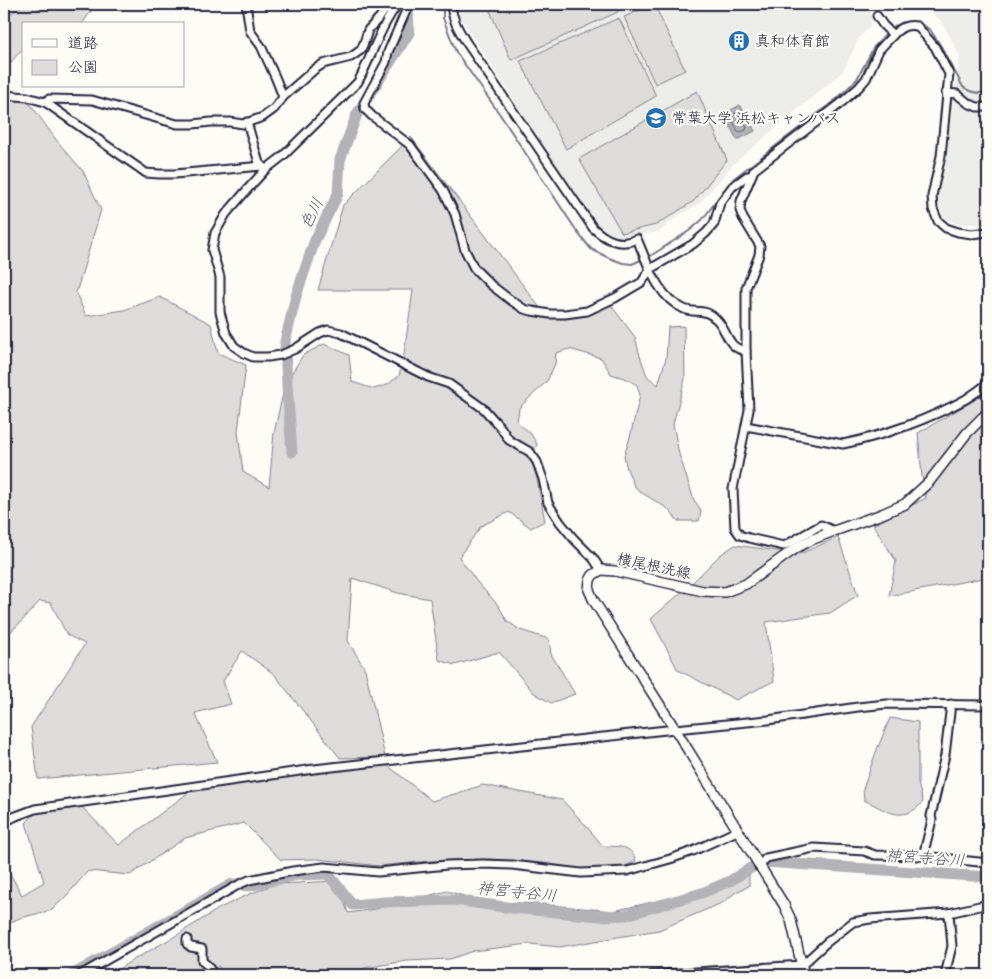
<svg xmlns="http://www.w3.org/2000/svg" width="992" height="979" viewBox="0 0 992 979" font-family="Mynerve,'Klee One',sans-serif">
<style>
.built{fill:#ecece9}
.green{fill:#dddcdb;stroke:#807f8b}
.water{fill:#b2b2b7;stroke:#787885}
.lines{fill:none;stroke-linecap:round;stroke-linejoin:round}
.shore{stroke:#5c5c6d;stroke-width:1}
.stream{stroke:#787885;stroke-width:2}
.river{stroke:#b2b2b7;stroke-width:11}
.minor-casing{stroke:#22223b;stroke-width:11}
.major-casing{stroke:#22223b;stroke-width:12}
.minor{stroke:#fdfcf7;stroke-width:7}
.major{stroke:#fdfcf7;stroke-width:9}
.labels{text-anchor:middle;stroke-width:4.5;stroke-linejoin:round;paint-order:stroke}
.poi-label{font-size:15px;fill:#22223b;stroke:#fdfcf7;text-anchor:start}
.street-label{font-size:15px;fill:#22223b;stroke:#fdfcf7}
.water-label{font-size:16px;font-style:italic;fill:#545466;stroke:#fdfcf7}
</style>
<rect width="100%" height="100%" fill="#fdfcf7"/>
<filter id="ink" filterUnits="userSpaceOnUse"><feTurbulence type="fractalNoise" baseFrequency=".02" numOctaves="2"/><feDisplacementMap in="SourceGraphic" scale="10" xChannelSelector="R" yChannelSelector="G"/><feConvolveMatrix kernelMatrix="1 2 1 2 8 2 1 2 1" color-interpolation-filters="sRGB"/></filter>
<g filter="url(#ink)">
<g class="built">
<polygon points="457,4 919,4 897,7 884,10 879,13 871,11 871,25 859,38 846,65 841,73 733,164 698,205 679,215 659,232 639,235 631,239 624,240 613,237 603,233 596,226 458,14"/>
<polygon points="920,4 982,4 988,16 988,224 956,224 943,216 937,196 946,158 953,103 960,56 942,22 931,12"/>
</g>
<g class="green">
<path d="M25 4H96L82 24H24V47L6 68V88L31 105 57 141 83 171 101 210 76 293 86 316 124 310 160 297 211 324 218 353 246 365 238 431 243 472 269 487 274 433 285 384 303 355 324 344 349 355 352 382 374 389 387 385 399 376 404 354 413 290H318L343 205 411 137 547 317C574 319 587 316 610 304L635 337 640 356 647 376 658 385 666 358 668 327 684 326 685 379 673 424 679 454 694 500 701 510 699 521H678L667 508 642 493 634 486 627 469 624 456 630 437 640 395 637 385 627 379 611 374 601 358 569 349 556 353 555 364 547 381 519 408 517 422 531 434 537 444 531 460 537 479 545 521 531 528 509 512 481 526 459 557 477 582 498 605 507 621 520 630 549 639 551 654 575 694 551 703 534 693 499 652 455 665 439 660 430 599 398 593 352 578 348 641 365 669 385 757 340 758 274 674 242 651 223 681 231 704 195 713 217 762 38 779 31 727 85 644 67 635 51 603 40 601 20 623 4 638V18Z"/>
<polygon points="487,4 614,4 618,12 511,60"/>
<polygon points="654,4 685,70 655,84 624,17"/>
<polygon points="619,18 656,96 566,149 520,61"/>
<polygon points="697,91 727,160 694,201 656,225 622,233 579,159"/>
<polygon points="988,392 988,577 889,596 896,561 873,525 926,498 922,476 918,433"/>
<polygon points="838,537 858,595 830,613 766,622 774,681 736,700 678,670 651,619 692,583 720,555 735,545 800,554"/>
<path d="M890 718 918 722V783L923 802C902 825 886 810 864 800L863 789 876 752Z"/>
<path d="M386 764 432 801 483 785 562 800 580 819 603 846C619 847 631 844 636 861L618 869H580L543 863 487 859 429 861 379 866 346 862 317 859 281 860 244 823 185 838 130 875 88 871 67 895 52 910 20 918 4 925V874L8 870 22 895 44 882 26 823 35 813 79 804 119 845 193 789 266 774 341 771Z"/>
<polygon points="749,875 749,886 736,892 724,902 659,930 560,947 529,944 473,951 450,959 407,961 364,968 361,975 220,975 219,966 198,975 109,975 128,963 177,935 220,908 245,896 275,884 338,881 348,913 375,909 447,891 481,901 541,904 613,911 678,896"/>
</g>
<polygon class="water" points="740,105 755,131 737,140 724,114"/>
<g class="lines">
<polygon class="shore" points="736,113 739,114 747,127 746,130 741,132 738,131 731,118 732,115"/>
<g class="stream">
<polyline points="443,4 443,18 456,52 501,116 578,233 591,249 609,258 623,263 632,264 652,255 689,231 702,220 733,179 838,98 857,79 874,47 888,32"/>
<polyline points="919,24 926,27 931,31 942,48 963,87 970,91 978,93 988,92"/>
<polyline points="892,29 894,26 910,22"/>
</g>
<g class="river">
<polyline points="292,452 287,385 285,342 296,296 315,240 338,194 340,160 357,114 409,33 408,4"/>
<polyline points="72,975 232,884 250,886 272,880 297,875 328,874 353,905 385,902 454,900 512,908 600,916 626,915 702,893 730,881 754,866 765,862 988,877"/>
</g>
<g class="minor-casing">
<g id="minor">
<polyline points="246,4 250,31 261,46 276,79 283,97"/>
<path d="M398 4C381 25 371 58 358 82L283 156 265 170 246 191 226 214 215 233 212 250 220 277V312L226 333 234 346 244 353 253 357H268L281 355 295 349 320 333 328 330 341 333 428 377 449 384 484 409 501 428 509 440 530 452 537 462 543 479 548 503 560 522 574 539 593 558 601 570"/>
<polyline points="409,4 388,52 386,62 364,103 365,109 372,116 410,145 443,190 455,214 465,250 474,268 491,285 509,299 524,309 532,311 550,314 565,314 587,311 615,298 642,282 650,269 693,244 706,233 714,224 720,203 732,187 747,176 751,176"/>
<path d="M451 4C452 19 458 29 466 42L593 228C606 240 620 247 637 239 648 264 657 297 684 309 695 314 704 307 716 319 728 330 726 348 746 351L749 410 733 489 735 528 740 535 749 538 784 546 821 525 834 531"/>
<path d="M877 16 883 25 893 35C900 28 906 24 917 26L935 47 949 74 941 156 935 182 932 196 933 209 938 221 946 228 958 232 972 234 988 232"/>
<polyline points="946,93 957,94 968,103 977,107 988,107"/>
<polyline points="4,95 27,97 45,102 146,173 159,174 175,174 262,166 265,170"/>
<polyline points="45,102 49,99 92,100 177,124 193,124 211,122 230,122 243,124 263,117 274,109 284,96 315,69 323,64 351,57 361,50 365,40 368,30 380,17 389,4"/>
<polyline points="247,122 259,163 262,166"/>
<polyline points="746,351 746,288 759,255 760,246 743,218 740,210 741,201 754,170 840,104 859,87 866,79 879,50 893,35"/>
<path d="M746 426 843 444C883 436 930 419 966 399 974 394 981 389 988 383"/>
<polyline points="4,822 16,816 35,809 314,769 675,729 768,720 858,707 887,704 988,705"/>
<polyline points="923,856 932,820 931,816 945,755 951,704"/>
<polyline points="759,867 766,858 814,848 864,851 875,855 923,856 988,863"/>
<polyline points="187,939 187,944 191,947 202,949 202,961 207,965 214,975"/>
<polyline points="80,975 240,884 249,880 293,871 324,867 378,872 447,865 483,864 512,865 581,873 627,871 670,859 693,851 737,831"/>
<polyline points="652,975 802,965 826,943 853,922 870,919 949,913 988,904"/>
<polyline points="945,975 952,946 949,913"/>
</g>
</g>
<g class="major-casing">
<polyline id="major" points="804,975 791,920 784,905 675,729 594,601 589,590 590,580 593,575 601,570 615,571 703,591 725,592 746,584 796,548 811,540 834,531 882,514 905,504 929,482 967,433 988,412"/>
</g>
<use href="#minor" class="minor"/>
<use href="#major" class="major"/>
</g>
</g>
<defs>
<g id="building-disc" transform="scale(1.125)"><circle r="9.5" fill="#1f6fb2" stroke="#fdfcf7"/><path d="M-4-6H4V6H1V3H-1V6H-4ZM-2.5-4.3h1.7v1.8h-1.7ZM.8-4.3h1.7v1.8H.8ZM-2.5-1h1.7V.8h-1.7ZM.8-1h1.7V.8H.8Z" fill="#fff"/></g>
<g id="university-disc" transform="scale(1.125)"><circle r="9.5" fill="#1f6fb2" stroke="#fdfcf7"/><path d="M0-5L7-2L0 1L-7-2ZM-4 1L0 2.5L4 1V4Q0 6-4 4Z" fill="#fff"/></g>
</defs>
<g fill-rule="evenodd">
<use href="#building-disc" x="739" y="41"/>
<use href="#university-disc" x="656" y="118"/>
</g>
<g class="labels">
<g class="poi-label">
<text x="755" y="46">真和体育館</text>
<text x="672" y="123">常葉大学 浜松キャンパス</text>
</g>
<g class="street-label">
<text transform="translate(654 566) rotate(12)" y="5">横尾根洗線</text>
</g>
<g class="water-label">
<text transform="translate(311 213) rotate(-64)" y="6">色川</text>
<text transform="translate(925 857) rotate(4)" y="6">神宮寺谷川</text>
<text transform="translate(517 891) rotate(6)" y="6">神宮寺谷川</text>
</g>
</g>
<rect width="992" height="979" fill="none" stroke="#fdfcf7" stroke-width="20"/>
<rect x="10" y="10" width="972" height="959" fill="none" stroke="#22223b" stroke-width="2" filter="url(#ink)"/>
<rect x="22" y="22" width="162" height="65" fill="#fdfcf7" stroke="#a5a5ac"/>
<rect x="32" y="39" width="25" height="8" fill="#fdfcf7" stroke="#a5a5ac"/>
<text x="68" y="48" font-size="15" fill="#22223b">道路</text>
<rect x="32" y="60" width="25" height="15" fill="#dddcdb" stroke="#a5a5ac"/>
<text x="68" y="72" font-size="15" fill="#22223b">公園</text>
</svg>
